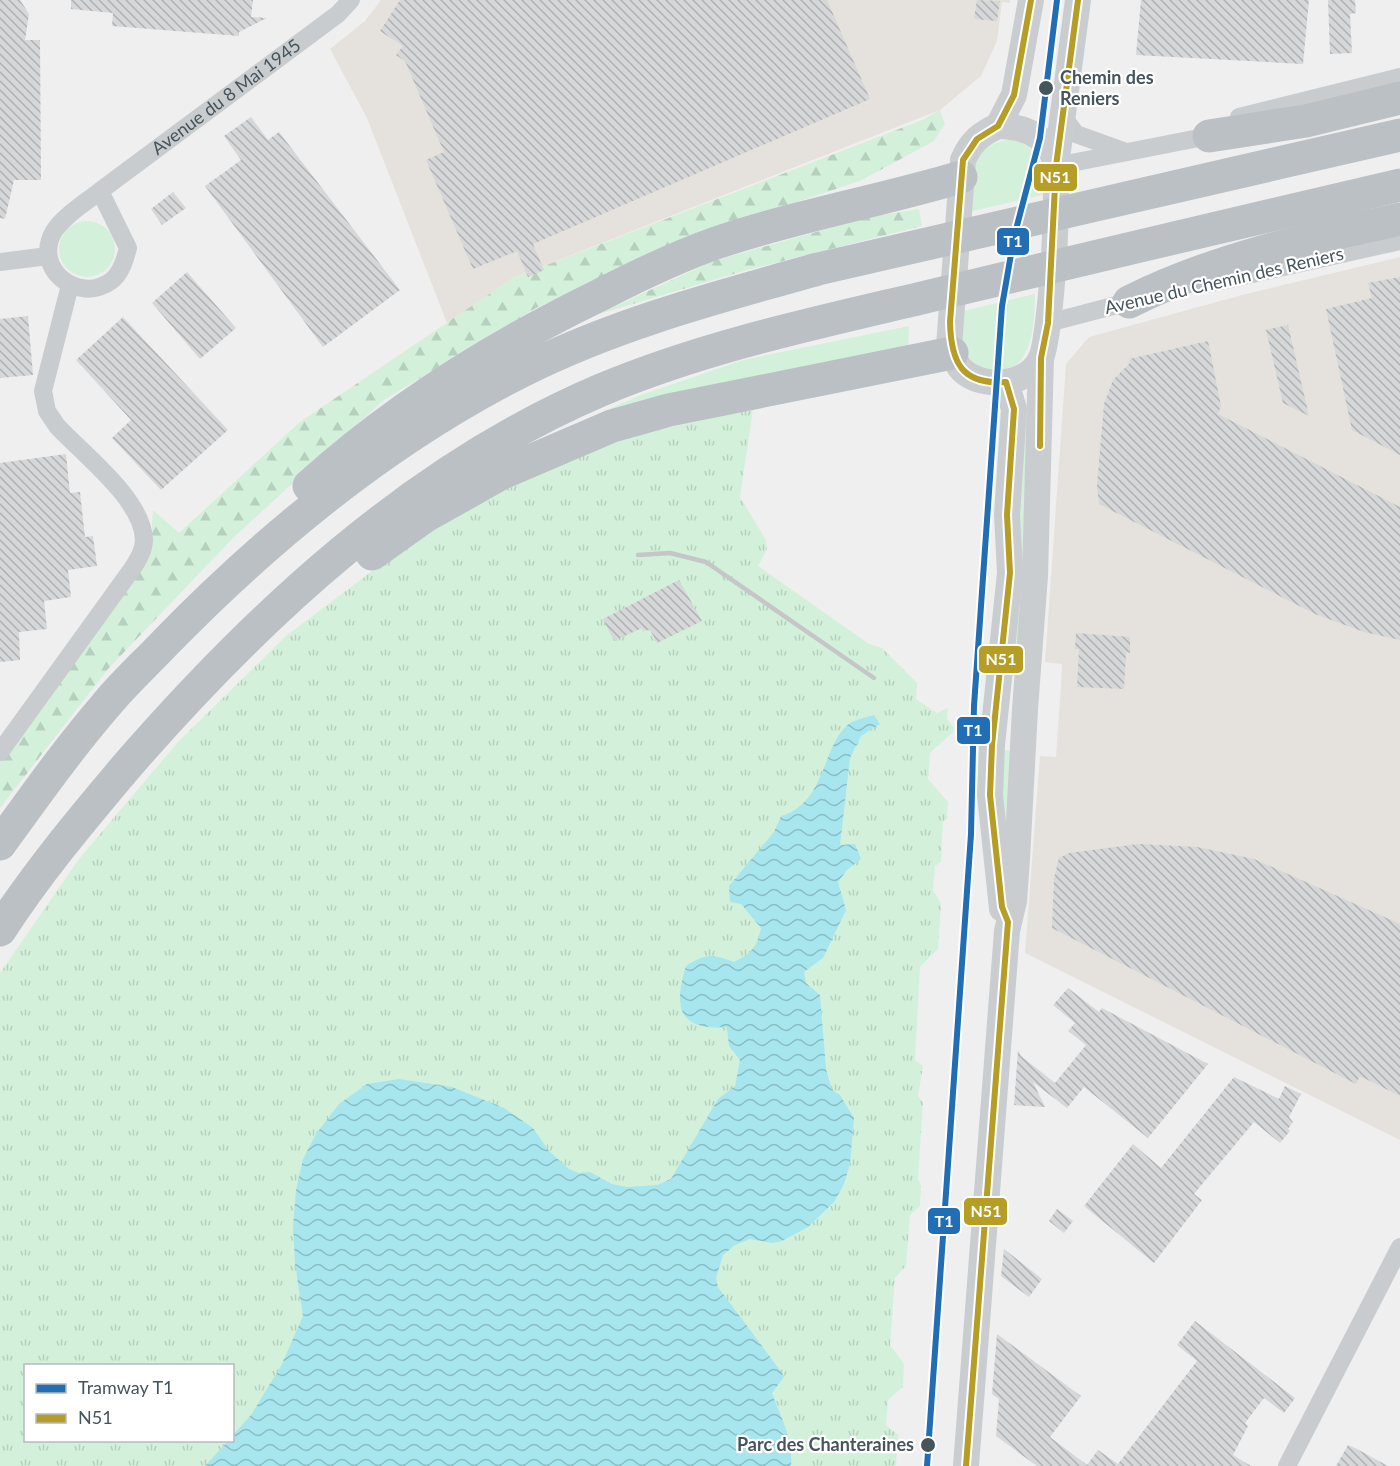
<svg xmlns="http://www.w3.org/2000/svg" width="1400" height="1466" viewBox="0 0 1400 1466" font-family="Lato,sans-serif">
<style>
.commercial{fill:#e5e2dd}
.grass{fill:#d3f0db}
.forest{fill:url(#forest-firs)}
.park{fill:url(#park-tufts);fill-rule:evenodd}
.water{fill:url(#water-waves)}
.building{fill:url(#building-back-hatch)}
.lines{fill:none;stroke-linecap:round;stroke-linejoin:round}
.street{stroke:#c9ccce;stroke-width:18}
.secondary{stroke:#cacdd0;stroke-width:26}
.highway{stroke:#bac0c4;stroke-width:33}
.rail{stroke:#c4c6c8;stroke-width:4.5}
.bus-1-casing{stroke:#fff;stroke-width:10}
.bus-1{stroke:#b59d26;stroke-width:6}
.tram-1-casing{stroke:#fff;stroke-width:10}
.tram-1{stroke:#216eb4;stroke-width:6}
.stop-dot{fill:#46545c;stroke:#fff;stroke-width:2}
.labels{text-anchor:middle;stroke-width:4.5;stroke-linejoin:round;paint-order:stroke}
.stop-label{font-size:18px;font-weight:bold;fill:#46545c;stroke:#fff;text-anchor:start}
.street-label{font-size:18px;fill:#46545c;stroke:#fff}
.line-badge{stroke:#fff;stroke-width:2}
.badge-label{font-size:16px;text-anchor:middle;font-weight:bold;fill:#fff}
</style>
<defs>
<pattern id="forest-firs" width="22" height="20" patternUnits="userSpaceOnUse" patternTransform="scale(1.5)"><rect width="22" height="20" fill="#d3f0db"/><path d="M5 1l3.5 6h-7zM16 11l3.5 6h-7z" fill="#b6d0be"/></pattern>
<pattern id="park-tufts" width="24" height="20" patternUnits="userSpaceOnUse" patternTransform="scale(1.5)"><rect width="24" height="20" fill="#d3f0db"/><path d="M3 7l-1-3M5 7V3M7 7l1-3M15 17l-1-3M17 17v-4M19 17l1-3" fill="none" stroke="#b6d0be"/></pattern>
<pattern id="water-waves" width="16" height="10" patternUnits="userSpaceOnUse" patternTransform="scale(1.5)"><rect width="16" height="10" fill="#a7e6ee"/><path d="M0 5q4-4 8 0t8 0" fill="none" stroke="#8abdc4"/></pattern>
<pattern id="building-back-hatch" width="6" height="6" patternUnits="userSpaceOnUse" patternTransform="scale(1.5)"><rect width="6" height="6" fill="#d6d7d8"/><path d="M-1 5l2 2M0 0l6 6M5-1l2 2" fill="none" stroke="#afb1b2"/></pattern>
</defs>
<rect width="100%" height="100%" fill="#f0efef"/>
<g class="commercial">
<polygon points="381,0 1010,0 1010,3 1002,2 997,41 981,76 940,110 513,278 447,323 367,118 330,49 365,21"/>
<polygon points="1400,257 1400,1140 1025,953 1040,756 1056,757 1061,685 1062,664 1045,662 1066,364 1089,337 1242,295"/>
</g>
<g class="grass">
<path d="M1010 139C1043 148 1043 165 1042 195L969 212C973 173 965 149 1010 139Z"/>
<circle cx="87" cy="249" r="28"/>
<path d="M1035 294C1034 315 1035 338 1023 357 1010 380 971 373 964 348 960 336 963 323 964 311Z"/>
<polygon points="909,326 908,350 527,445 641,395 743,360"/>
<polygon points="1022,418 1031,419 1020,661 1011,660"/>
<polygon points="998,750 1014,751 1009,908"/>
</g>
<g class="forest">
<polygon points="940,110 945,124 934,141 860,181 709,231 536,308 384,400 234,537 108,669 0,808 0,761 150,554 153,510 179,533 300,422 513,278 922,120"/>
<polygon points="919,209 922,226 747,270 596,315 713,261 869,217"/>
</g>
<path class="park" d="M753 409 740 497 766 540 767 549 758 566 869 644 882 648 917 683 916 699 937 713 948 708 947 719 954 728 953 732 930 753 928 779 948 802 947 818 943 822 941 862 935 866 933 890 941 903 938 949 920 967 915 1060 923 1066 918 1096 923 1102 918 1179 921 1185 920 1206 910 1215 906 1266 895 1278 890 1345 904 1364 903 1387 888 1400 886 1425 898 1435 896 1466H0V973L79 859 178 742 286 636 412 541 545 468 636 435ZM26 1366H232V1440H26Z"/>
<path class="water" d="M874 715 880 724 861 736 850 758 840 845 855 844 861 859 847 870 838 882 846 910 823 958 804 972 806 983 820 995 826 1069 832 1090 840 1095 854 1118 850 1164 844 1184 834 1202 808 1227 782 1241 772 1243 750 1239 735 1245 723 1255 716 1278 718 1287 782 1373 784 1377 772 1393C781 1418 793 1438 791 1466H205L228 1441 232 1440 233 1435 251 1415 281 1366 303 1316 295 1264 293 1226 296 1190 303 1159 316 1134 339 1104 367 1084 399 1079 452 1087 504 1108 533 1128 549 1151 569 1169 579 1173 590 1172 612 1184 627 1187 657 1185 671 1179 718 1099 735 1086 740 1060 729 1046 727 1027C679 1031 673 1008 686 966 707 953 712 954 734 962 752 953 757 947 761 928L741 904 730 902 729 886 774 832 781 816C828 803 822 739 852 722 858 719 867 717 874 715Z"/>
<g class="building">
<polygon points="0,0 20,0 29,14 25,40 40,40 41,180 14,180 5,219 0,218"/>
<polygon points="71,0 253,0 251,17 267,18 239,32 239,36 112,26 113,13 71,9"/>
<polygon points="400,0 827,0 870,99 533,244 544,270 528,277 517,251 473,269 426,160 444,152 405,61 396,55 403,46 380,31"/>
<polygon points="977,0 1000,1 997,21 974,19"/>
<polygon points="1141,0 1309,0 1303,64 1136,55"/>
<polygon points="1328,0 1355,0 1356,13 1350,14 1352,53 1330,54"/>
<polygon points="251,117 268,140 279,132 400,290 323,347 205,186 241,160 224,136"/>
<polygon points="173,192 186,208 162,225 151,209"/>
<polygon points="187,272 236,328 200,359 152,303"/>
<polygon points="1400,277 1400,455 1352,430 1326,309 1372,298 1368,283"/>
<polygon points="28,316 33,375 0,378 0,319"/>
<polygon points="123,317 228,430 161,490 112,438 131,420 76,360"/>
<polygon points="1288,325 1309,416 1283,403 1266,330"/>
<polygon points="1208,341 1221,406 1218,414 1400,507 1400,640 1364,632 1315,614 1099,504 1097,485 1104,404 1113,380 1130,363 1129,359"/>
<polygon points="66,454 70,493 80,492 85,537 93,536 97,566 68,570 71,597 44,601 47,629 19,632 20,660 0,662 0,463"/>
<polygon points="679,580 702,621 657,643 650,630 643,631 642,628 614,641 603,619"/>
<polygon points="1076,633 1130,637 1130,653 1126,652 1124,689 1077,687 1079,649 1075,649"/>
<polygon points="1138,844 1197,847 1254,859 1400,924 1400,1096 1360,1076 1356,1084 1052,928 1054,878 1059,858 1069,853"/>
<polygon points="1068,988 1099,1012 1102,1008 1208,1064 1148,1138 1084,1087 1067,1108 1033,1082 1045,1107 1014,1105 1018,1050 1021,1056 1055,1083 1086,1045 1068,1031 1075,1023 1053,1005"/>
<polygon points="1234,1077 1279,1099 1285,1086 1301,1094 1289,1117 1293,1122 1288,1129 1290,1131 1280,1143 1254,1122 1194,1194 1202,1200 1154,1263 1084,1206 1133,1144 1161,1168"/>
<polygon points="1057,1209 1073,1221 1064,1233 1049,1221"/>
<polygon points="1004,1249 1042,1279 1029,1297 1001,1276"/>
<polygon points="1195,1321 1295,1398 1284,1413 1264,1398 1245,1423 1248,1426 1233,1455 1251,1466 1037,1466 996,1436 999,1399 992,1394 997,1334 1081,1396 1050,1437 1087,1465 1098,1450 1118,1464 1197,1361 1177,1345"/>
<polygon points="1348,1445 1357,1449 1388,1466 1336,1466"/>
</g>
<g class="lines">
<g class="street">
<polyline points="1063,117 1076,134 1126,152"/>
<polyline points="1239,117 1400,77"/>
<polyline points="1056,166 1209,136 1216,131"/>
<path id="s1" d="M100 191 128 248C125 259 121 274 111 281 78 305 32 268 54 231 65 215 85 203 100 191L338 14 351 0"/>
<polyline points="0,262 48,256"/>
<polyline points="1207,284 1400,241"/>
<polyline points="1048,323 1136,300"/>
<path d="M0 752 132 569C138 560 144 551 144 539 142 499 84 455 57 426L47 411 43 391 70 285"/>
<polyline points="1287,1466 1400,1247"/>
</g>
<g class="secondary">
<path d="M998 126C1020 126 1041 133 1052 153 1062 171 1051 337 1041 358 1028 386 983 390 962 370 956 364 952 354 949 346L963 160C971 142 980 134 998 126Z"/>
<polyline points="998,126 1014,95 1031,0"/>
<polyline points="1056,166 1078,0"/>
<polyline points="1002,909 990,795 992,745 1010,573 1007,515 1014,409 1006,382"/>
<polyline points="966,1466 1007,931 1014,901 1017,859 1025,709 1035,576 1041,358"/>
</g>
<g class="highway">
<polyline points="1209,136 1306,121 1400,98"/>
<path d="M1129 302C1214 259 1308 239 1400 219"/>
<path d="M309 486C396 407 495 346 600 295 637 276 676 257 716 243 796 216 880 201 961 177"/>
<polyline points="372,554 424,517 502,473 612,426 669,410 952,353"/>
<path d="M0 844C34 797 68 749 106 705 123 684 144 665 163 645 267 538 387 439 522 371 615 324 718 297 818 269L1400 135"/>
<path d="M0 930C37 873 82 819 126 767 258 615 413 470 601 390 708 345 821 322 934 295 1089 258 1245 221 1400 185"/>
</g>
<polyline class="rail" points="638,555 670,553 706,562 874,678"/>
<g class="bus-1-casing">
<g id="bus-1">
<polyline points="1040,446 1041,358 1048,323 1056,166 1078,0"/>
<path d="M966 1466 1008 922 1002 907 990 795 992 745 1010 573 1007 515 1014 409 1006 382C962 385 951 363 950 322L963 160 977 139 998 126 1014 95 1031 0"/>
</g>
</g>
<use href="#bus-1" class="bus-1"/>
<g class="tram-1-casing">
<polyline id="tram-1" points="927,1466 971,834 974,706 1002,306 1014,237 1040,138 1057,0"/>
</g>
<use href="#tram-1" class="tram-1"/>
</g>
<g class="stop-dot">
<circle cx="1046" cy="88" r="8"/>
<circle cx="928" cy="1445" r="8"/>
</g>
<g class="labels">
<g class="stop-label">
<text x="1060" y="84">Chemin des<tspan x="1060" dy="21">Reniers</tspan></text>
<text x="914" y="1451" text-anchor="end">Parc des Chanteraines</text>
</g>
<g class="street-label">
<text dy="6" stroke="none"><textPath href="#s1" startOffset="426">Avenue du 8 Mai 1945</textPath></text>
<text transform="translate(1224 281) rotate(-13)" y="6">Avenue du Chemin des Reniers</text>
</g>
</g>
<g class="line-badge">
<rect x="1033" y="163" width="45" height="29" rx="6" fill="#b59d26"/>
<rect x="996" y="227" width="34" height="29" rx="6" fill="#216eb4"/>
<rect x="978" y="645" width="46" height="29" rx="6" fill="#b59d26"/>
<rect x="956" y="716" width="35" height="29" rx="6" fill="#216eb4"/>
<rect x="963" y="1197" width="45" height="29" rx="6" fill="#b59d26"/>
<rect x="927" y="1207" width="34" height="28" rx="6" fill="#216eb4"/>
</g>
<g class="badge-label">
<text x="1055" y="183">N51</text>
<text x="1013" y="247">T1</text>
<text x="1001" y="665">N51</text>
<text x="973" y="736">T1</text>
<text x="986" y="1217">N51</text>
<text x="944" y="1227">T1</text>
</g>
<rect x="24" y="1364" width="210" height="78" fill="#ffffff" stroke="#b5bbbe" stroke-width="1.5"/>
<rect x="36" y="1384" width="30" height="9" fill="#216eb4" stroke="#b5bbbe" stroke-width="1.5"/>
<text x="78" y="1394" font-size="18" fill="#46545c">Tramway T1</text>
<rect x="36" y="1414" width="30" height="9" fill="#b59d26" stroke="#b5bbbe" stroke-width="1.5"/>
<text x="78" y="1424" font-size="18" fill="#46545c">N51</text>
</svg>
